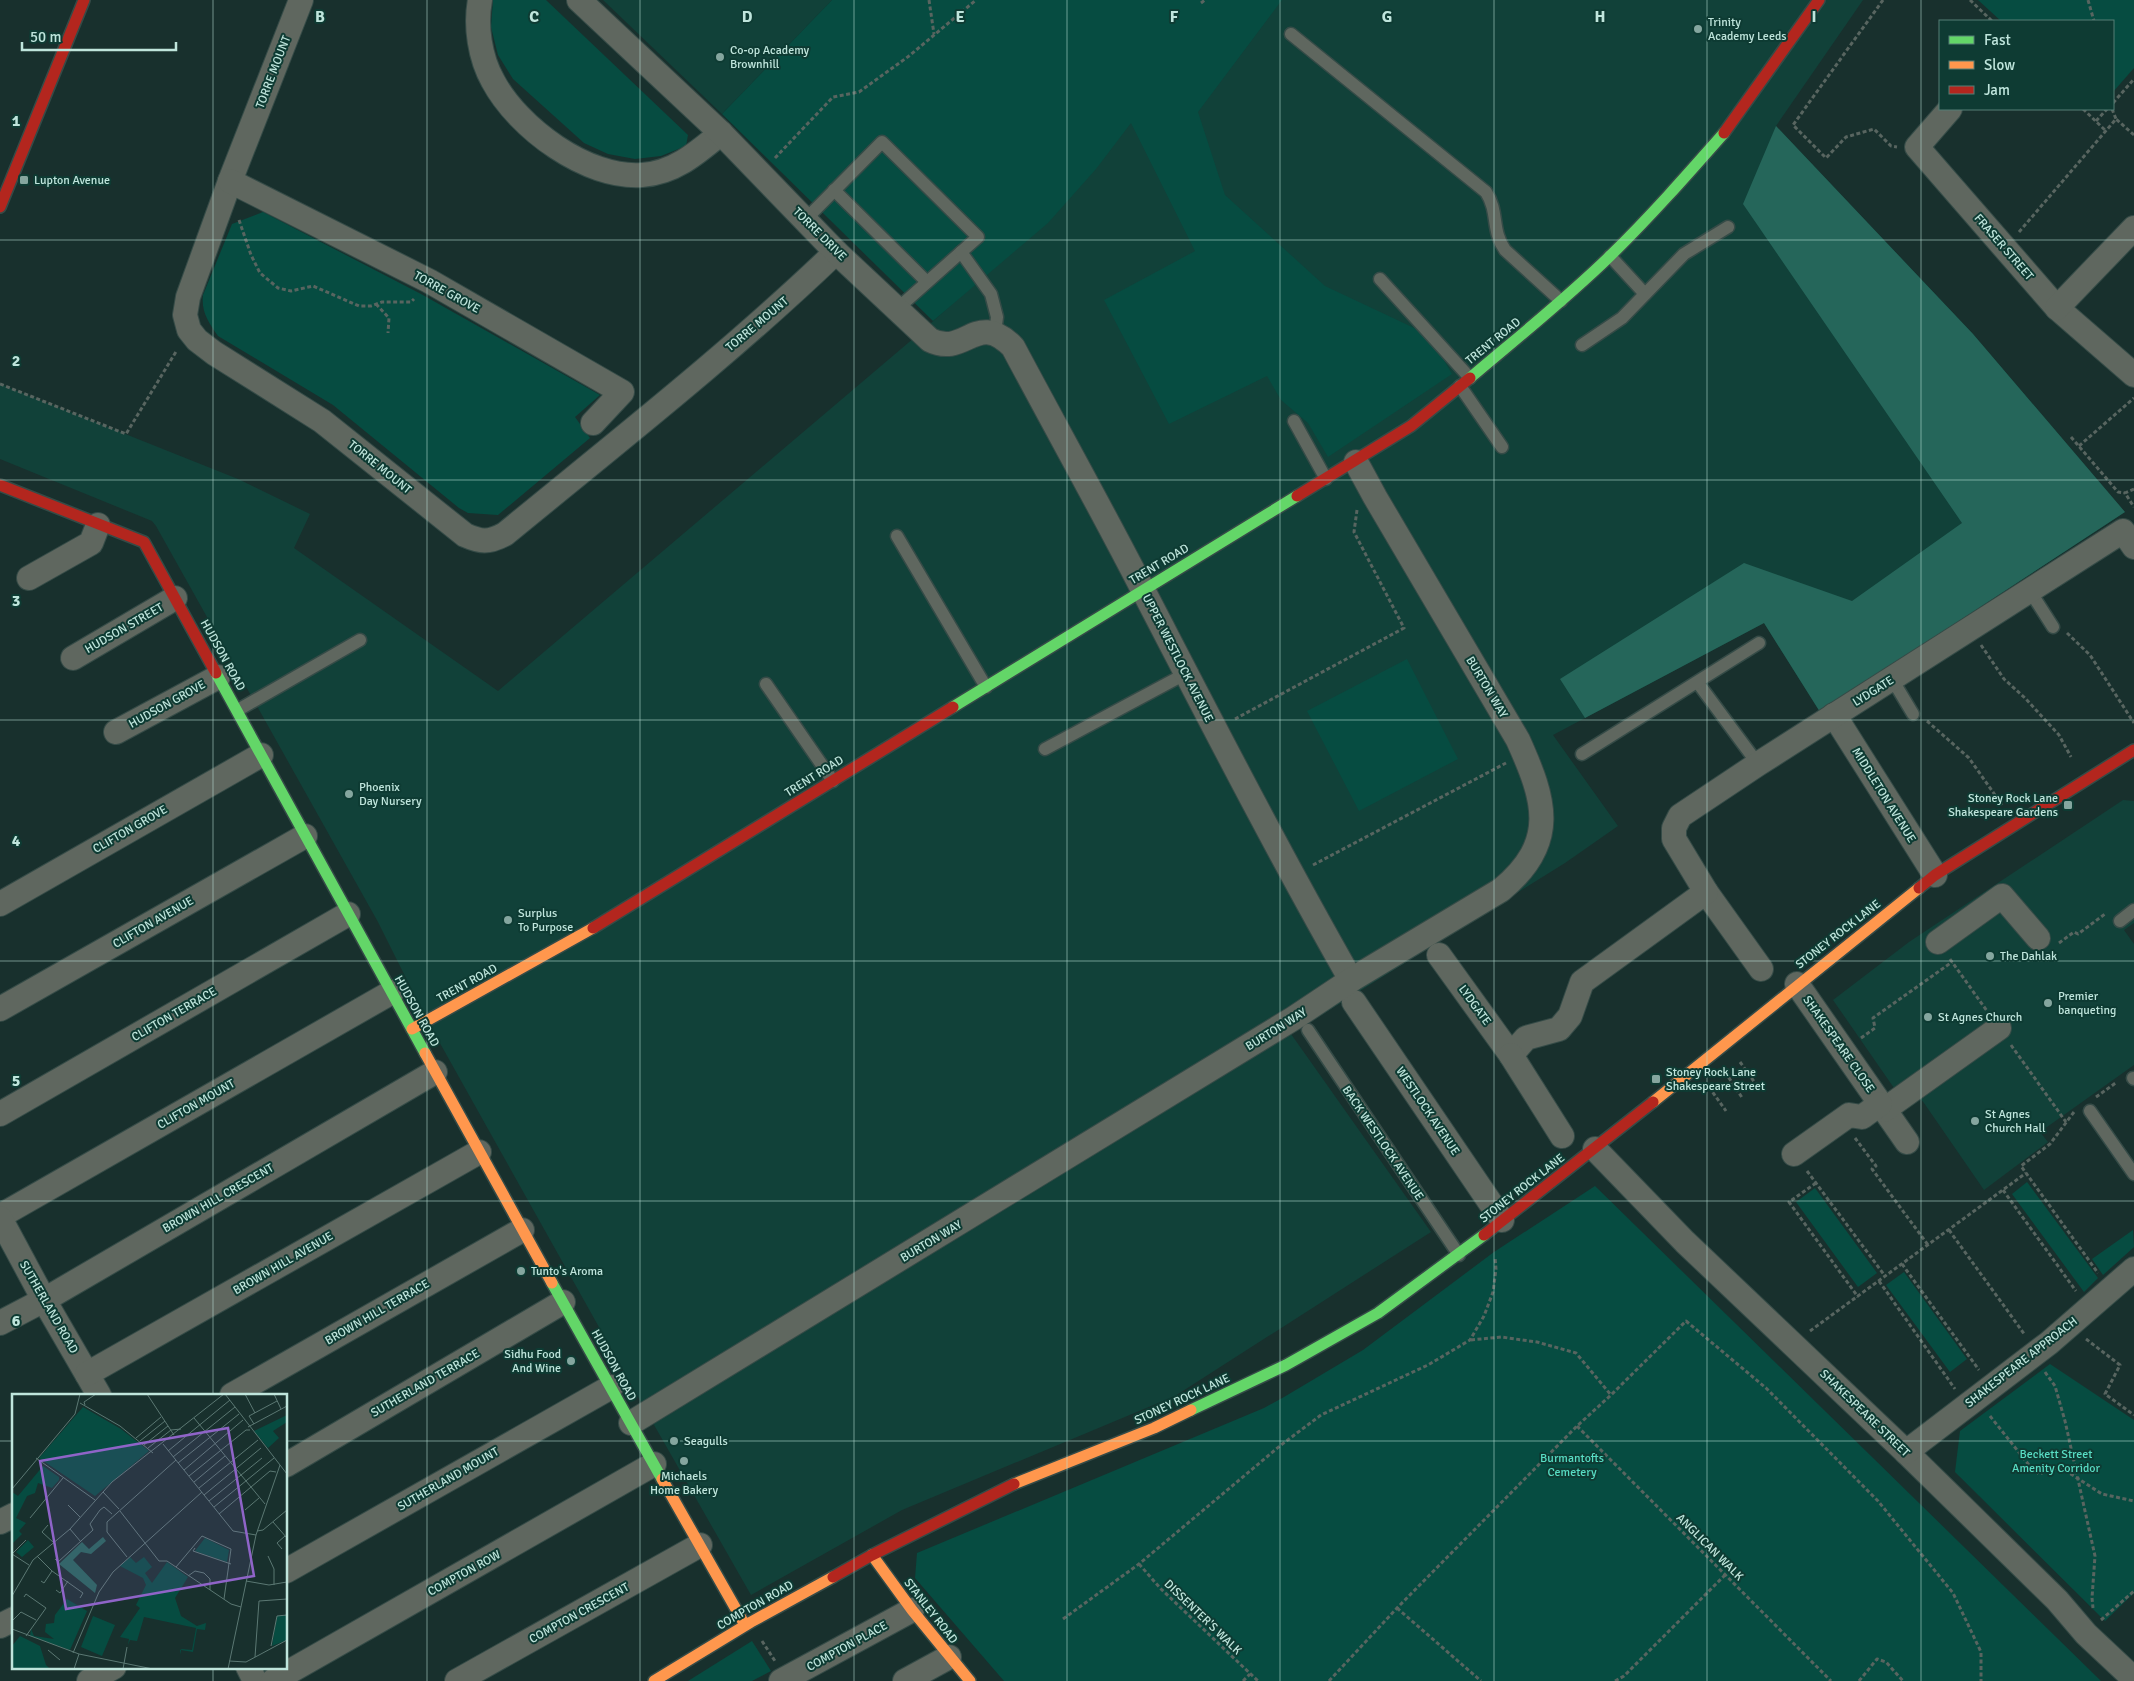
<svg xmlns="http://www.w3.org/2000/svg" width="2134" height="1681" viewBox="0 0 2134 1681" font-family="Signika,sans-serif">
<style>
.built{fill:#114139}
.green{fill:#064c41}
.forest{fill:#25665a}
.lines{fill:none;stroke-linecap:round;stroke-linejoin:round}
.lane-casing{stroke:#354b47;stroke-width:15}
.street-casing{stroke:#354b47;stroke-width:26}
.fast-casing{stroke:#354b47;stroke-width:14}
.slow-casing{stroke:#354b47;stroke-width:14}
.jam-casing{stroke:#354b47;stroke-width:14}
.path{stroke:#586560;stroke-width:3;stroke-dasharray:4 2.5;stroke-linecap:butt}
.lane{stroke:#5f675f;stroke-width:12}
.street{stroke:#5f675f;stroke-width:24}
.fast{stroke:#63d668;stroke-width:11}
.slow{stroke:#ff974d;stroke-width:11}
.jam{stroke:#b3261e;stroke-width:11}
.grid{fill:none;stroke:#bfe5dc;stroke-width:1;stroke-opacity:0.55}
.poi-dot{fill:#85a69f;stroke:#0e3b33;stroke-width:2}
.labels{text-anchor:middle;stroke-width:4;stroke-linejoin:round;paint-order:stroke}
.poi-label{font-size:12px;fill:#bfe5dc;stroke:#0e3b33;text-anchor:start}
.street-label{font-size:12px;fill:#bfe5dc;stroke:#0e3b33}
.park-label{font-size:12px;fill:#58ddc4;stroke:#0e3b33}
.inset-road{fill:none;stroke:#5b7873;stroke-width:1}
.view{fill:#8f64c8;fill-opacity:0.15;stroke:#8f64c8;stroke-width:2.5}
.inset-edge{fill:none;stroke:#bfe5dc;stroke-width:2.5}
.grid-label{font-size:16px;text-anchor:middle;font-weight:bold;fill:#bfe5dc;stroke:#0e3b33;stroke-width:4;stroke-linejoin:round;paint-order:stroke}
</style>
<rect width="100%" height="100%" fill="#18302d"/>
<g class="built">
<polygon points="603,0 832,0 722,114"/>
<polygon points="1223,0 1863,0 1776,126 1973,334 2125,512 1820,712 1764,623 1553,735 1618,826 1565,863 1291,1034 1431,1232 1175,1396 902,1510 751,1595 637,1395 427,1020 378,922 156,526 152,521 0,459 0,384 238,479 310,514 294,548 498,691 921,332 987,273"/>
<polygon points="2123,800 2134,801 2134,923 2124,930 2134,944 2134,1065 2040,1132 2048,1142 1984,1190 1924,1103 1905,1080 1894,1088 1833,1000 1909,942"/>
</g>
<g class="green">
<polygon points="493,0 546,0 688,135 686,146 661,156 635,159 608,154 584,143 513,79 498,55 491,27"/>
<polygon points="832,0 1282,0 1198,112 1225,195 1325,286 1429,335 1452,374 1328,457 1308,423 1281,400 1267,376 1169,424 1104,300 1195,251 1131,123 1096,169 1048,223 933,321 722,114"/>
<polygon points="1978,0 2134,0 2134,68 2113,92 2113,21 2001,21"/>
<path d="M263 212 421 294 600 395 575 417 590 438 498 515 468 513 459 508 333 405 218 336C209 323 201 312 203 295L232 224Z"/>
<polygon points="1407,659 1458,759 1359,811 1307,711"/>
<polygon points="2027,1182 2098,1278 2084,1292 2012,1194"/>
<polygon points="1595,1186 2101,1681 1004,1681 915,1578 917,1553 1264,1408 1284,1397 1363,1350 1494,1252"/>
<polygon points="1815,1188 1877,1273 1858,1287 1796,1202"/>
<polygon points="2133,1230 2134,1247 2103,1275 2092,1259"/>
<polygon points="1904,1272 1967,1359 1950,1372 1886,1285"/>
<polygon points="2050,1364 2134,1420 2134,1593 2105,1621 1955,1472 1960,1431"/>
<polygon points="752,1641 771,1671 752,1681 688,1681"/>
</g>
<polygon class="forest" points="1776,126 1973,334 2125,512 1820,712 1764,623 1585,718 1560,679 1744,563 1852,601 1962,523 1743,204"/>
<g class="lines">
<g class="lane-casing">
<g id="lane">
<path d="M1291 34 1486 192C1499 212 1491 230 1505 250L1561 301"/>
<polyline points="834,190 927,282"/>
<polyline points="806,219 882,142 978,237 897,309"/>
<polyline points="961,252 991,294 997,317 995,333"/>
<polyline points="1610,256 1645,294"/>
<polyline points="1380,279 1470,378"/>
<polyline points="1582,345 1622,318 1684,254 1728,227"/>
<polyline points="1460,386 1502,447"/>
<polyline points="1294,421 1326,479"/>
<polyline points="897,536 986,687"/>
<polyline points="2030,591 2053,627"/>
<polyline points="1892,679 1913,714"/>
<polyline points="1698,683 1758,764"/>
<polyline points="766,684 833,781"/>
<polyline points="238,710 360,640"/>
<polyline points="1045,749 1185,674"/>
<polyline points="1582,754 1759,643"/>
<polyline points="2120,921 2134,910"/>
<polyline points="1308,1030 1459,1255"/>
<polyline points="2133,1078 2134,1079"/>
<polyline points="2090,1111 2134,1174"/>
</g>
</g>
<g class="street-casing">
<g id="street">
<path d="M301 0 230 181 188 297 185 315 189 330 197 340 214 353 322 421 465 535C481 542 488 543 505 534 617 442 732 352 836 252"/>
<path d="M480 0C475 26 480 58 493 81 518 128 587 179 642 175 674 173 697 153 721 133"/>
<path d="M579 0 721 133 836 252 930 340C966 358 976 309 1013 347 1056 428 1101 508 1143 590 1211 721 1278 852 1351 980"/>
<polyline points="1950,109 1917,147 2057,308 2134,375"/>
<polyline points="230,181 429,281 622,392 593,423"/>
<polyline points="2057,308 2134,228"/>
<polyline points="29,578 91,543 98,525"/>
<polyline points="73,658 175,598"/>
<polyline points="1834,715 1935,875"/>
<polyline points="116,732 218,677"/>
<polyline points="1706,892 1761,969"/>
<polyline points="0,904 261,755"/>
<polyline points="1938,942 2002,896 2038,938"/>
<polyline points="1439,955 1511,1055 1526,1038 1559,1029 1570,1016 1582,982 1706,892 1674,839 1674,828 1680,816 1758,764 2123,531 2134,547"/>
<polyline points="1797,984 1907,1142"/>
<polyline points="1354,1002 1502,1220"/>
<polyline points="0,1009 305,836"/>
<polyline points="1511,1055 1562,1136"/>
<polyline points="1884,1110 1999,1028"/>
<polyline points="0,1114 348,914"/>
<polyline points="1595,1149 1685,1242 1906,1452 2057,1600 2086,1634 2134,1679"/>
<polyline points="1794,1154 1849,1115 1862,1117 1880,1104"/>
<polyline points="0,1216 392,992"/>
<polyline points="0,1218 44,1300 99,1395"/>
<polyline points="0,1323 44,1300 435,1072"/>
<polyline points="87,1374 479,1152"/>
<polyline points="232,1395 522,1230"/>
<path d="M631 1423 1294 1018 1351 980 1501 890C1559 842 1545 800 1518 740L1375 497 1356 462"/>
<polyline points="1906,1452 2049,1343 2134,1269"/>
<polyline points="286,1465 563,1302"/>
<polyline points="0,1522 14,1515"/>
<polyline points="286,1571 611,1387"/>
<polyline points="0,1626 14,1619"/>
<polyline points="248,1667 255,1681"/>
<polyline points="89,1681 114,1667"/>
<polyline points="273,1681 654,1464"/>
<polyline points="457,1681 700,1545"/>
<polyline points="781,1681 912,1610"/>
<polyline points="905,1681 949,1657"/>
</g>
</g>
<g class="fast-casing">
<g id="fast">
<path d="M1470 378C1517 338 1566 299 1610 256 1650 217 1687 175 1724 133"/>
<polyline points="216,673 425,1053"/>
<polyline points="953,707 1297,496"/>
<polyline points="552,1283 662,1479"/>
<polyline points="1191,1410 1286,1365 1378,1313 1484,1235"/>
</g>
</g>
<g class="slow-casing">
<g id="slow">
<polyline points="412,1029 593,928"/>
<polyline points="425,1053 552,1283"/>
<polyline points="1653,1102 1919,888"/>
<polyline points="662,1479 745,1625"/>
<polyline points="1014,1484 1154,1428 1191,1410"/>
<polyline points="872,1555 912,1610 970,1681"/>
<polyline points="654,1681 751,1622 833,1577"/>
</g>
</g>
<g class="jam-casing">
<g id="jam">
<polyline points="1724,133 1819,0"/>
<polyline points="0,207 84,0"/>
<polyline points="0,485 144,542 216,673"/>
<polyline points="1297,496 1411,426 1470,378"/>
<polyline points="1919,888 1935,875 2134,750"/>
<polyline points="593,928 953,707"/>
<polyline points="1484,1235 1653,1102"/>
<polyline points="833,1577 872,1555 1014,1484"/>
</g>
</g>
<g class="path">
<polyline points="929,0 934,34"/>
<polyline points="1883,0 1793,125 1826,158 1846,137 1874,129 1891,146 1897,147"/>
<polyline points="1970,0 1992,21"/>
<polyline points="2088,0 2094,21"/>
<polyline points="1201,3 1205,0"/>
<polyline points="2113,103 2134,79"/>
<polyline points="2083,109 2106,131"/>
<polyline points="2112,109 2116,119"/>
<polyline points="2096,121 2107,109"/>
<polyline points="775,158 833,97 859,92 909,56 976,0"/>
<polyline points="239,220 251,255 260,273 278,288 291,291 313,286 359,306 371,306 382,302 411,302 414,299"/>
<polyline points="2019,232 2116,119 2134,135"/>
<polyline points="376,304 389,318 388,333"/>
<polyline points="0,384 126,434 177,350"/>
<polyline points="2071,437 2118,492 2125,493"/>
<polyline points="2079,446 2134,398"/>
<polyline points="2134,489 2125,493 2134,507"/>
<polyline points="2067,633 2090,655 2134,723"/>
<polyline points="1981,645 2004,679 2025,698 2059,735 2071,757"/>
<polyline points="1235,719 1404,628 1354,532 1357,510"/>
<polyline points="1927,721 1969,758 2002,805"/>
<polyline points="1313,865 1506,763"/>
<polyline points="2059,943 2074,932 2078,934 2105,914"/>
<polyline points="1950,959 1987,1011"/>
<polyline points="1861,1038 1875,1028 1873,1018 1952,962"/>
<polyline points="2011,1045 2066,1122"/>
<polyline points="1740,1062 1758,1087"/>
<polyline points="1725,1072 1743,1099"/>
<polyline points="1709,1087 1726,1111"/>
<polyline points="2096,1097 2117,1082"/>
<polyline points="2074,1112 2050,1144 2021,1166 2098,1273"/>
<polyline points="1855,1138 1876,1166 1872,1169 1928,1245"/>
<polyline points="1807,1171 1885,1276"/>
<polyline points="1816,1183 1789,1202 1858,1297"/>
<polyline points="2003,1190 2076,1291"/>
<polyline points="1949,1230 2025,1335"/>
<polyline points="1902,1264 1979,1370"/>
<polyline points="1879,1281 1955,1389"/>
<polyline points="1810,1331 2026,1173"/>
<polyline points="2086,1339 2120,1365 2105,1394 2134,1415"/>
<polyline points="1471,1340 1501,1337 1537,1342 1576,1353 1611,1395"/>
<polyline points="2045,1372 2055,1386 2065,1421 2095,1556 2092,1598 2093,1608"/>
<polyline points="1990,1416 2029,1465 2039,1474 2060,1467 2102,1494 2134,1501"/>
<polyline points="1577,1426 1831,1681"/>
<polyline points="1139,1564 1161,1589 1258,1681"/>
<polyline points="1397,1608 1481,1681"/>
<polyline points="1063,1619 1139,1564 1281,1445 1321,1415 1428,1365 1470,1340 1484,1316 1493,1292 1496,1269 1495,1257"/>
<polyline points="2101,1620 2134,1591"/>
<polyline points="762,1641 775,1661"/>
<polyline points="1243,1681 1250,1674"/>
<polyline points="1329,1681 1397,1608 1577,1426 1611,1395 1686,1321 1766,1388 1878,1501 1953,1593 1981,1652 1981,1681"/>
<polyline points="1615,1681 1624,1676 1725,1575"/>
<polyline points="1859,1681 1877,1659 1886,1662 1903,1681"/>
</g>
<use href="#lane" class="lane"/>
<use href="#street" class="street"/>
<use href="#fast" class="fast"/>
<use href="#slow" class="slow"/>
<use href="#jam" class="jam"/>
</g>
<path class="grid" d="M213 0V1395M427 0V1681M640 0V1681M854 0V1681M1067 0V1681M1280 0V1681M1494 0V1681M1707 0V1681M1921 0V1681M0 240H2134M0 480H2134M0 720H2134M0 961H2134M0 1201H2134M0 1441H14M286 1441H2134M213 1667V1681"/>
<g class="poi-dot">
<circle cx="1698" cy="29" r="5"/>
<circle cx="720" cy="57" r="5"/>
<rect x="19" y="175" width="10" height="10" rx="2.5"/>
<circle cx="349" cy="794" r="5"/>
<rect x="2063" y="800" width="10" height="10" rx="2.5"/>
<circle cx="508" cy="920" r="5"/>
<circle cx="1990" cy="956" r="5"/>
<circle cx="2048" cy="1003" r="5"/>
<circle cx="1928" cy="1017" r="5"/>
<rect x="1651" y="1074" width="10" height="10" rx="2.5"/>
<circle cx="1975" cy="1121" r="5"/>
<circle cx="521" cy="1271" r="5"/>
<circle cx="571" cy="1361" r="5"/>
<circle cx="674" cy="1441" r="5"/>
<circle cx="684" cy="1461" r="5"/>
</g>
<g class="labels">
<g class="poi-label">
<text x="1708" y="26">Trinity<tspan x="1708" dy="14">Academy Leeds</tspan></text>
<text x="730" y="54">Co-op Academy<tspan x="730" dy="14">Brownhill</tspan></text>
<text x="34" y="184">Lupton Avenue</text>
<text x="359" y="791">Phoenix<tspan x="359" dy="14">Day Nursery</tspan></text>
<text x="2058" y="802" text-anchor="end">Stoney Rock Lane<tspan x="2058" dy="14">Shakespeare Gardens</tspan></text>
<text x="518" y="917">Surplus<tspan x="518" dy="14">To Purpose</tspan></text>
<text x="2000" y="960">The Dahlak</text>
<text x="2058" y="1000">Premier<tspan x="2058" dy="14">banqueting</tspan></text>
<text x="1938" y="1021">St Agnes Church</text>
<text x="1666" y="1076">Stoney Rock Lane<tspan x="1666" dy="14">Shakespeare Street</tspan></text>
<text x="1985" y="1118">St Agnes<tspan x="1985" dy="14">Church Hall</tspan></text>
<text x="531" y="1275">Tunto's Aroma</text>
<text x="561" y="1358" text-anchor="end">Sidhu Food<tspan x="561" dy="14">And Wine</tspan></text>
<text x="684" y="1445">Seagulls</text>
<text x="684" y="1480" text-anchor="middle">Michaels<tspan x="684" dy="14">Home Bakery</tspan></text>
</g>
<g class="street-label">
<text transform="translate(273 72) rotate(-69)" y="4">TORRE MOUNT</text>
<text transform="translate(820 234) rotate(45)" y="4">TORRE DRIVE</text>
<text transform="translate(2004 247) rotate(49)" y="4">FRASER STREET</text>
<text transform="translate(447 292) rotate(29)" y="4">TORRE GROVE</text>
<text transform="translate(757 324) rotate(-40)" y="4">TORRE MOUNT</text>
<text transform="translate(1493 341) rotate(-39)" y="4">TRENT ROAD</text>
<text transform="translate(380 467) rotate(39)" y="4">TORRE MOUNT</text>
<text transform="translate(1159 564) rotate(-31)" y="4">TRENT ROAD</text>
<text transform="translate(124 628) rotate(-30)" y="4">HUDSON STREET</text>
<text transform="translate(223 655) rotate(61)" y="4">HUDSON ROAD</text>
<text transform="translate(1178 658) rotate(63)" y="4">UPPER WESTLOCK AVENUE</text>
<text transform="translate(1487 687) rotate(59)" y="4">BURTON WAY</text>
<text transform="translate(1873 691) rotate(-32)" y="4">LYDGATE</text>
<text transform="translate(167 704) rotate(-29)" y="4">HUDSON GROVE</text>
<text transform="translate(814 776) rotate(-32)" y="4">TRENT ROAD</text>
<text transform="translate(1884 795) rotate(58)" y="4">MIDDLETON AVENUE</text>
<text transform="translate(130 829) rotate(-30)" y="4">CLIFTON GROVE</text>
<text transform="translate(153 922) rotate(-30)" y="4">CLIFTON AVENUE</text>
<text transform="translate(1838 934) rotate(-38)" y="4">STONEY ROCK LANE</text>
<text transform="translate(467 983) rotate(-29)" y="4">TRENT ROAD</text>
<text transform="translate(1475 1005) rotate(54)" y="4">LYDGATE</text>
<text transform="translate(417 1011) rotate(61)" y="4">HUDSON ROAD</text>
<text transform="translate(174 1014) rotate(-30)" y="4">CLIFTON TERRACE</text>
<text transform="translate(1276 1029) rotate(-32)" y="4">BURTON WAY</text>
<text transform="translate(1839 1044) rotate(55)" y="4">SHAKESPEARE CLOSE</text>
<text transform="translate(196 1104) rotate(-30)" y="4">CLIFTON MOUNT</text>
<text transform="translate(1428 1111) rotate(56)" y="4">WESTLOCK AVENUE</text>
<text transform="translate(1383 1143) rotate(56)" y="4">BACK WESTLOCK AVENUE</text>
<text transform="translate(1522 1188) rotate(-38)" y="4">STONEY ROCK LANE</text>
<text transform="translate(218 1198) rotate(-30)" y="4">BROWN HILL CRESCENT</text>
<text transform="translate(931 1241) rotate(-31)" y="4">BURTON WAY</text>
<text transform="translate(283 1263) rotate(-30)" y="4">BROWN HILL AVENUE</text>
<text transform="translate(49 1307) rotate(60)" y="4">SUTHERLAND ROAD</text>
<text transform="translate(377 1312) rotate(-30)" y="4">BROWN HILL TERRACE</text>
<text transform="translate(2021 1362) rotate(-38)" y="4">SHAKESPEARE APPROACH</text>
<text transform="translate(614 1365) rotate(61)" y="4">HUDSON ROAD</text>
<text transform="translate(425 1383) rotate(-30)" y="4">SUTHERLAND TERRACE</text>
<text transform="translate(1182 1399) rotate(-25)" y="4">STONEY ROCK LANE</text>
<text transform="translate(1865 1413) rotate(44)" y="4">SHAKESPEARE STREET</text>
<text transform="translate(448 1479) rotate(-30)" y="4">SUTHERLAND MOUNT</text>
<text transform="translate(1710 1547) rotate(45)" y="4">ANGLICAN WALK</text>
<text transform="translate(464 1573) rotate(-29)" y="4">COMPTON ROW</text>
<text transform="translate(755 1605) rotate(-30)" y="4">COMPTON ROAD</text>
<text transform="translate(931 1611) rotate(52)" y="4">STANLEY ROAD</text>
<text transform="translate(579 1613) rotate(-29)" y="4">COMPTON CRESCENT</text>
<text transform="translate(1203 1617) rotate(44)" y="4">DISSENTER'S WALK</text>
<text transform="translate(847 1646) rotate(-29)" y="4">COMPTON PLACE</text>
</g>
<g class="park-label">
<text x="2056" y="1458">Beckett Street<tspan x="2056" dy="14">Amenity Corridor</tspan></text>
<text x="1572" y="1462">Burmantofts<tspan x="1572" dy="14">Cemetery</tspan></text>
</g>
</g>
<g transform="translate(12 1394)">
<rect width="275" height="275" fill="#18302d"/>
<path d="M71 13 109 35 137 57 83 102 27 64ZM275 21V28L261 37 267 44 256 54 242 37ZM31 72 47 83V86L40 94 26 89 23 99 15 102 4 124 14 129 7 137 10 140 0 150V98L6 102ZM193 144 217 156 215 168 183 157ZM16 146 22 153 10 163 4 158ZM118 163 124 169 132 163 140 173 133 179 140 189 155 168 176 183 163 204 169 222 185 232 194 229 193 236 185 235 181 258 169 256 168 261V256L170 255 180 256 184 234 132 223 125 247 118 246 116 251 117 245 108 243 128 214 124 211 134 191 131 184 108 172ZM55 205 75 217 58 256 18 242 19 235 22 242 42 245 33 238 34 230 42 229 43 221ZM275 221V246L260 252 265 222ZM81 222 103 231 90 262 69 253ZM8 242 28 252 34 271 38 275H0V252Z" fill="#064c41"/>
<path d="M91 143 94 147 79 160 69 158 61 166 85 191 83 199 47 170 70 148 77 155Z" fill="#25665a"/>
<path class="inset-road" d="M135 0 162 41M213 0 275 80M233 0 243 19M262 0 269 15M68 9 108 32 141 59M73 11 72 8 84 0M182 24 253 110M242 30 237 22 265 7M236 33 275 12M124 44 149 23M128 47 153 27M151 50 221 137 244 141M132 51 156 32M136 54 159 36 169 35M156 57 218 6M161 63 223 13M24 64 83 106M166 69 227 20M172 76 231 26M177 82 234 36H238M182 88 213 62M187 94 246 46M0 95 63 20 68 0M91 98 107 115M192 101 249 54M197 107 250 64M56 111 68 123M202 113 262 64M233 116 247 104M108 117 147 167H155L219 210 229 213M207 120 258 77 264 78M18 124 51 84M261 128 275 144M36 131 30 138 42 149M58 135 69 148M245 137 251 136 275 116M183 154 181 157 219 170M270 155 265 149 273 142M0 160 17 171M0 160 14 146M25 162 40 177 71 199 68 204M256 162 262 175V191M115 163 95 138V128L164 66M43 165 46 168 81 136 78 130 88 116 92 113 100 120M164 173 190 142 219 155 212 205M176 182 183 177 192 179 198 185V196M29 187 32 189 40 177M234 187 257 191 275 188M44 196 48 199 56 187M0 202 21 166 58 135 100 88 212 0M12 203 14 200 34 214 14 242M1 226 9 218 24 226M0 235 67 260 141 275M259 252 265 222 275 221M36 256 48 266M61 259 87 198 101 178 190 98M243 263 247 207 275 205M217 267 234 268 275 246M62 275 67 260M111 275 115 253M216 275 244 141 268 71"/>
<path class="view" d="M216 34 242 182 54 215 28 67Z"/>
<rect width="275" height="275" class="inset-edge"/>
</g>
<g class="grid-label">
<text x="320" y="22">B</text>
<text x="534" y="22">C</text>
<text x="747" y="22">D</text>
<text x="960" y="22">E</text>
<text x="1174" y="22">F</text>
<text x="1387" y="22">G</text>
<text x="1600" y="22">H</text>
<text x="1814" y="22">I</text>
<text x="16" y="126">1</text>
<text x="16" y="366">2</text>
<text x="16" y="606">3</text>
<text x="16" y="846">4</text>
<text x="16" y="1086">5</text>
<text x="16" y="1326">6</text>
</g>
<rect x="1939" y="20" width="175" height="90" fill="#0e3b33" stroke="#557f77"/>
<rect x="1949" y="36" width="25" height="8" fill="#63d668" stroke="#557f77"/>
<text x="1984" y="45" font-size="15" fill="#bfe5dc">Fast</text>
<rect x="1949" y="61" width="25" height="8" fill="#ff974d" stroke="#557f77"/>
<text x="1984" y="70" font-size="15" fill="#bfe5dc">Slow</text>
<rect x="1949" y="86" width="25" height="8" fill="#b3261e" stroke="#557f77"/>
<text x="1984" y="95" font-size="15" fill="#bfe5dc">Jam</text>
<path d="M22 42v8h154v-8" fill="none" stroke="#bfe5dc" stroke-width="2.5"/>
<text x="30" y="42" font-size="15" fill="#bfe5dc" stroke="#0e3b33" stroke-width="4" paint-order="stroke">50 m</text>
</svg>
